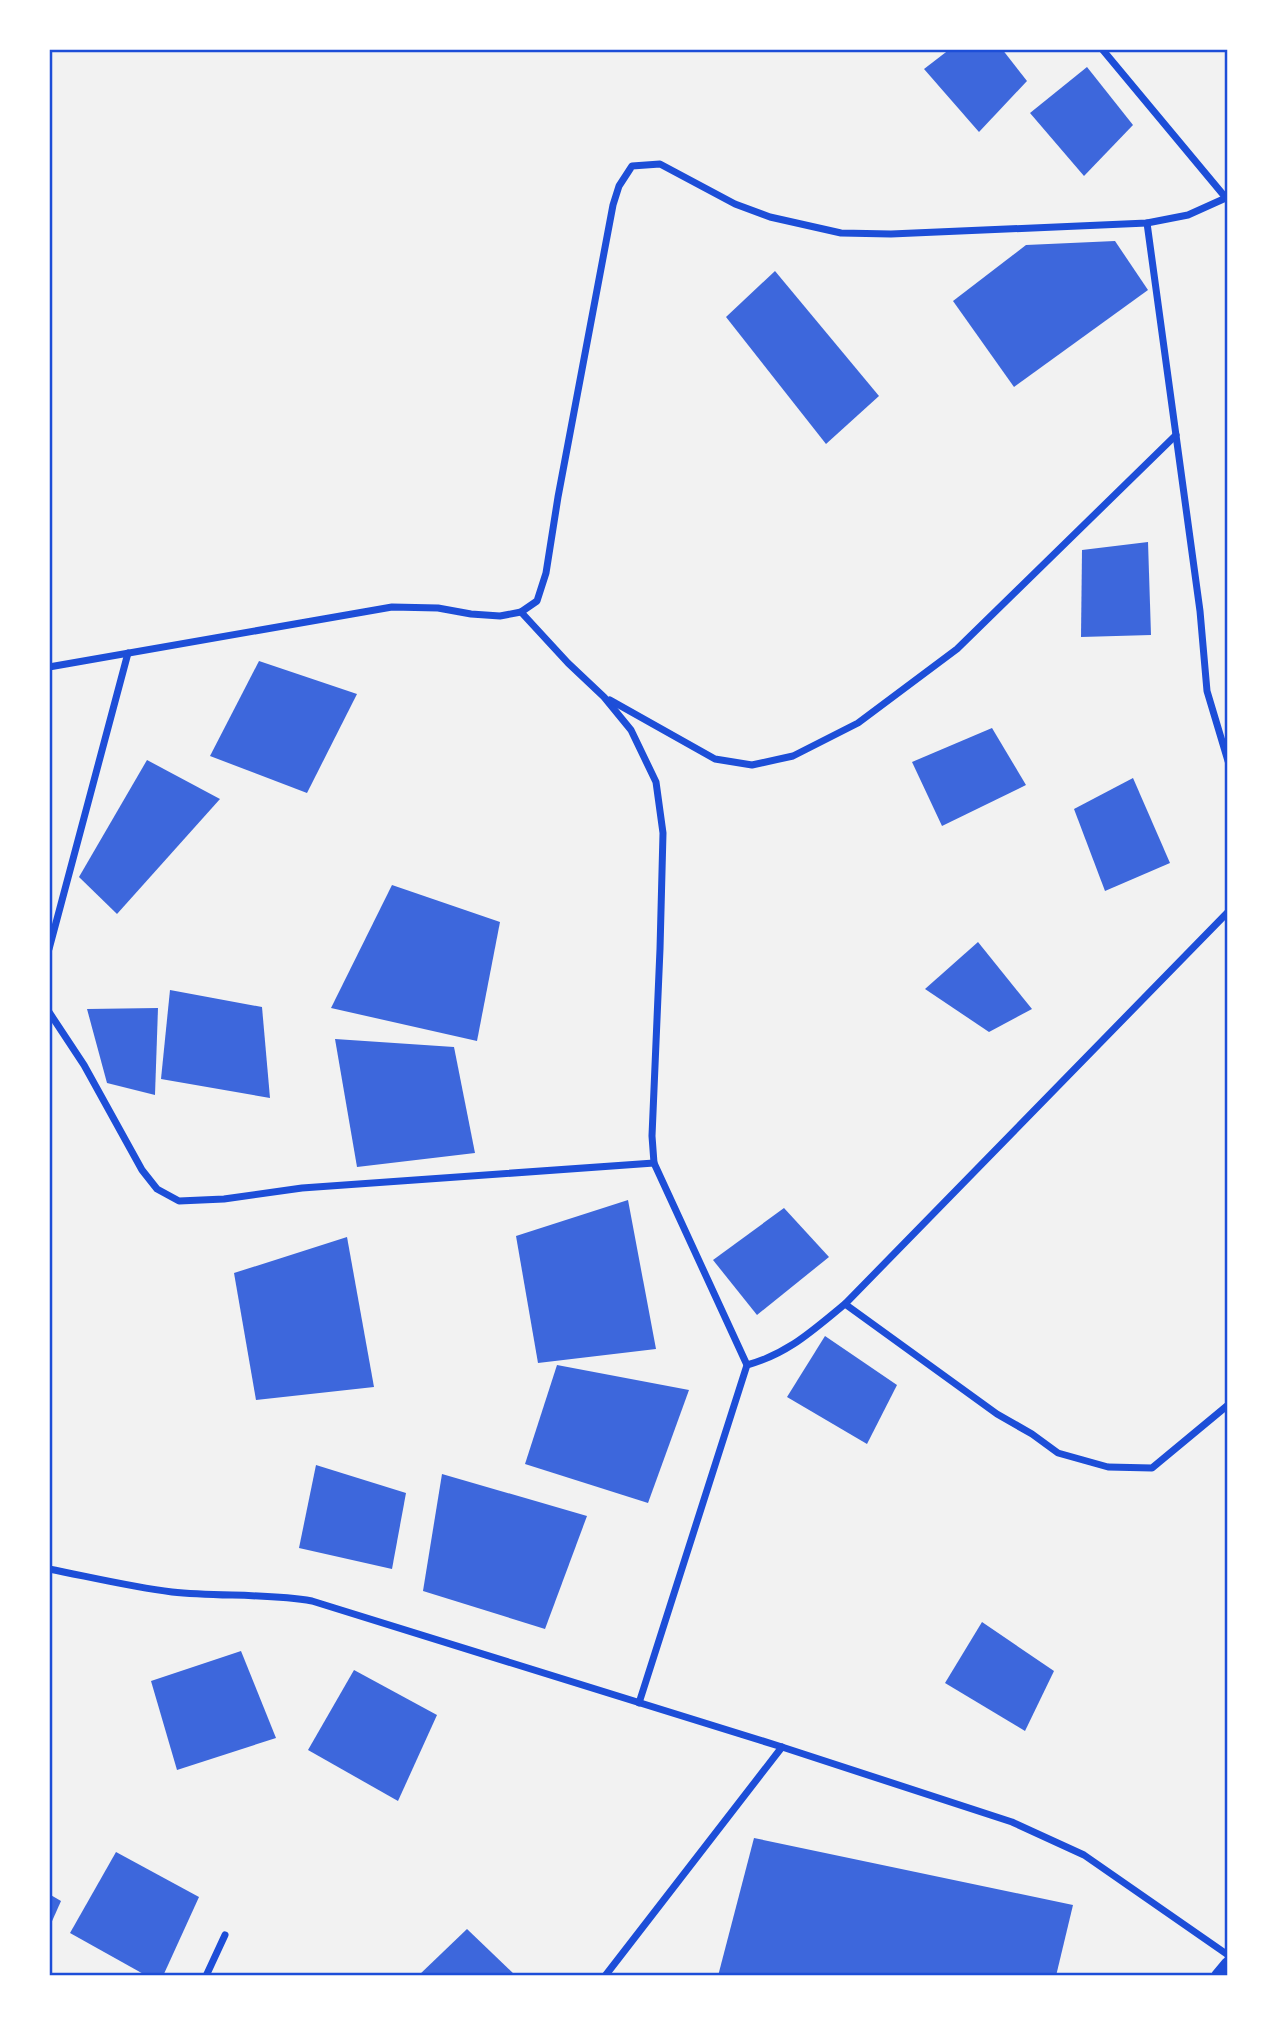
<svg xmlns="http://www.w3.org/2000/svg" width="1277" height="2025" viewBox="0 0 1277 2025" font-family="Figtree,sans-serif">
<style>
.building{fill:#3d67dc}
.lines{fill:none;stroke-linecap:round;stroke-linejoin:round}
.minor{stroke:#1d4ed8;stroke-width:7}
.secondary{stroke:#1d4ed8;stroke-width:14}
.neatline{fill:none;stroke:#1d4ed8;stroke-width:2.5}
</style>
<rect width="100%" height="100%" fill="#f2f2f2"/>
<g class="building">
<polygon points="950,49 1002,49 1027,81 979,132 924,69"/>
<polygon points="1087,67 1133,125 1084,176 1030,113"/>
<polygon points="1115,241 1148,290 1014,387 953,301 1026,245"/>
<polygon points="775,271 879,396 826,444 726,317"/>
<polygon points="1148,542 1151,635 1081,637 1082,550"/>
<polygon points="259,661 357,694 307,793 210,756"/>
<polygon points="992,728 1026,785 942,826 912,762"/>
<polygon points="147,760 220,799 117,914 79,877"/>
<polygon points="1133,778 1170,863 1105,891 1074,809"/>
<polygon points="392,885 500,922 477,1041 331,1008"/>
<polygon points="978,942 1032,1009 989,1032 925,989"/>
<polygon points="170,990 262,1007 270,1098 161,1079"/>
<polygon points="158,1008 155,1095 107,1083 87,1009"/>
<polygon points="335,1039 454,1047 475,1153 357,1167"/>
<polygon points="628,1200 656,1349 538,1363 516,1236"/>
<polygon points="784,1208 829,1257 757,1315 713,1260"/>
<polygon points="347,1237 374,1387 256,1400 234,1273"/>
<polygon points="825,1336 897,1385 867,1444 787,1397"/>
<polygon points="557,1365 689,1390 648,1503 525,1464"/>
<polygon points="316,1465 406,1493 392,1569 299,1548"/>
<polygon points="442,1474 587,1516 545,1629 423,1591"/>
<polygon points="982,1622 1054,1671 1025,1731 945,1683"/>
<polygon points="241,1651 276,1738 177,1770 151,1681"/>
<polygon points="354,1670 437,1715 398,1801 308,1750"/>
<polygon points="754,1838 1073,1905 1056,1976 718,1976"/>
<polygon points="116,1852 199,1897 163,1976 147,1976 70,1933"/>
<polygon points="49,1894 61,1901 49,1928"/>
<polygon points="467,1929 516,1976 418,1976"/>
</g>
<g class="lines">
<g class="minor">
<polyline points="1102,49 1226,198"/>
<polyline points="1147,223 1200,611 1207,691 1228,761"/>
<polyline points="521,612 568,663 604,697 631,730 656,782 663,833 660,949 652,1136 654,1163 747,1365"/>
<polyline points="49,667 392,607 438,608 471,614 500,616 521,612 537,601 546,573 558,497 613,205 619,186 632,166 660,164 735,204 770,217 841,233 891,234 1147,223 1188,215 1228,197"/>
<polyline points="610,700 715,759 752,765 793,756 858,723 957,649 1176,435"/>
<polyline points="49,949 128,653"/>
<polyline points="49,1012 84,1065 142,1170 157,1189 179,1201 224,1199 302,1188 654,1163"/>
<polyline points="845,1304 997,1414 1032,1434 1058,1453 1108,1467 1152,1468 1228,1405"/>
<path d="M49 1569C90 1577 131 1587 172 1592 219 1597 266 1593 312 1601L782 1747 1012 1822 1084 1855 1228 1955"/>
<path d="M639 1703 747 1365C788 1354 813 1330 845 1304L1228 912"/>
<polyline points="206,1976 225,1935"/>
<polyline points="605,1976 782,1747"/>
</g>
<polyline class="secondary" points="1218,1976 1228,1964"/>
</g>
<rect width="1277" height="2025" fill="none" stroke="#ffffff" stroke-width="102"/>
<rect x="51" y="51" width="1175" height="1923" class="neatline"/>
</svg>
